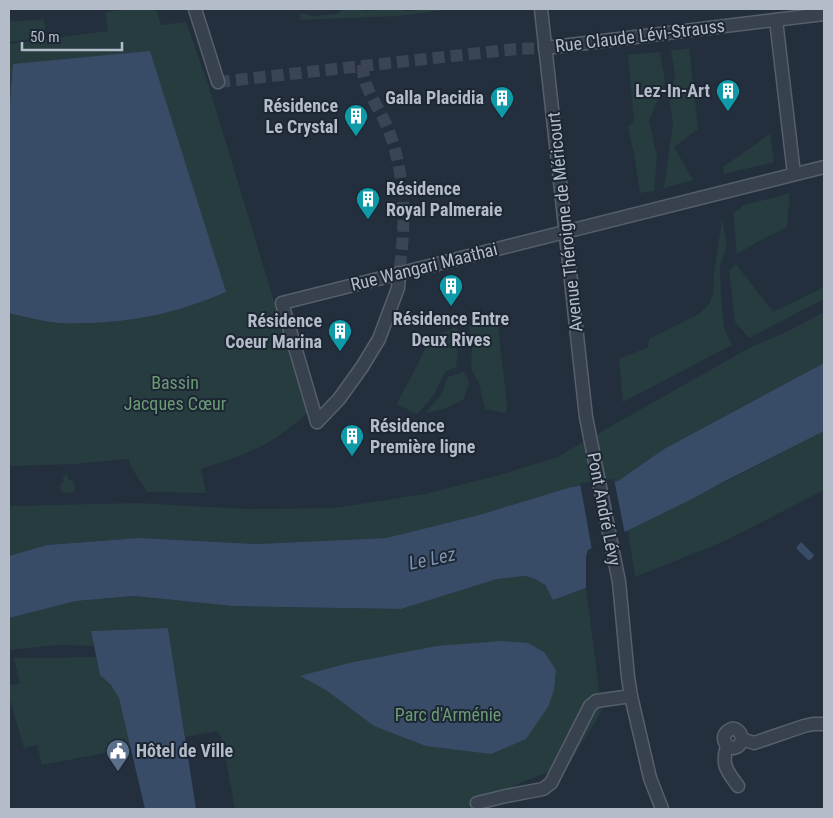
<svg xmlns="http://www.w3.org/2000/svg" width="833" height="818" viewBox="0 0 833 818" font-family="'Roboto Condensed',sans-serif">
<style>
.green{fill:#263c3f}
.water{fill:#394c67}
.pier{fill:#242f3e}
.lines{fill:none;stroke-linecap:round;stroke-linejoin:round}
.minor-tunnel{stroke:#3a4453;stroke-width:12;stroke-dasharray:12 6;stroke-linecap:butt}
.minor-casing{stroke:#565f6c;stroke-width:15}
.minor{stroke:#38414e;stroke-width:12}
.labels{text-anchor:middle;stroke-width:4;stroke-linejoin:round;paint-order:stroke}
.street-label{font-size:18px;fill:#b4bcc9;stroke:#1d2633}
.poi-label{font-size:18px;font-weight:bold;fill:#b4bcc9;stroke:#1d2633;text-anchor:end}
.park-label{font-size:18px;fill:#6b9a76;stroke:#1d2633}
.water-label{font-size:19px;font-style:italic;fill:#7c92b1;stroke:#1d2633}
</style>
<rect width="100%" height="100%" fill="#242f3e"/>
<g class="green">
<path d="M130 9H156L161 25 186 22 209 87 308 413C299 420 290 428 280 435 259 450 226 461 201 469L206 493 147 492 130 465 129 459 75 464 9 466V313C25 317 41 321 58 323 69 324 81 323 92 323 141 321 182 311 226 292L9 116V44L108 31 105 12Z"/>
<polygon points="344,9 361,9 366,11 380,9 397,9 407,11 427,9 451,9 398,16 299,20 301,13 313,16 337,14"/>
<polygon points="44,19 46,37 9,42 9,22"/>
<polygon points="689,48 698,129 674,147 693,180 664,188 673,124 670,103 675,74 671,51"/>
<polygon points="660,52 665,82 649,121 657,156 654,191 640,193 634,154 628,126 634,123 628,55"/>
<polygon points="770,134 774,162 724,174 723,167"/>
<polygon points="790,193 787,227 759,241 737,254 733,212 741,209 741,206"/>
<polygon points="722,219 727,245 720,267 721,295 724,328 732,345 623,402 619,359 648,347 649,339 699,314 710,303 713,293 714,275"/>
<polygon points="736,264 773,312 824,287 824,299 749,338 735,322 729,270"/>
<polygon points="824,312 824,363 664,449 618,481 571,487 479,515 386,538 258,544 139,538 47,545 9,556 9,506 137,503 247,509 334,508 425,494 499,475 558,457 576,446 751,347 786,332"/>
<polygon points="497,319 507,403 506,413 485,409 479,383 471,368 472,348 470,336 469,326"/>
<polygon points="457,327 460,337 455,345 458,352 456,367 445,372 434,395 417,414 397,404 432,336"/>
<polygon points="464,372 469,382 464,399 447,408 425,413 441,395 448,377"/>
<path d="M824 431V490L727 540 635 577 628 530C694 498 759 464 824 431Z"/>
<path d="M67 475 69 480 74 481 75 490C71 494 66 493 61 492 60 487 60 484 64 481L62 476Z"/>
<path d="M527 576C543 582 545 585 553 600L586 588 602 711 569 764 520 783 491 799 493 809H235L222 738 216 731 185 737 168 628 91 631 94 646 58 645 9 650V618L76 601 134 596 233 606 401 609 497 579Z"/>
<polygon points="96,657 100,675 111,685 119,697 131,748 42,765 37,745 24,748 9,696 9,680 10,685 20,684 14,658"/>
</g>
<g class="water">
<path d="M150 51 226 292C182 311 141 321 92 323 81 323 69 324 58 323 41 321 25 317 9 313V117L13 64Z"/>
<polygon points="824,363 824,431 725,481 692,499 588,550 586,556 586,588 553,600 545,585 535,579 526,576 497,579 401,609 233,606 134,596 76,601 9,618 9,556 47,545 139,538 258,544 386,538 479,515 571,487 618,481 664,449"/>
<polygon points="801,542 814,555 813,557 810,560 808,560 796,548"/>
<polygon points="168,628 196,809 145,809 119,698 111,685 100,675 91,631"/>
<polygon points="501,641 528,643 544,652 556,670 554,690 548,707 526,739 491,754 426,746 374,726 326,690 300,676 349,663 437,646"/>
</g>
<polygon class="pier" points="614,479 625,534 592,550 580,483"/>
<g class="lines">
<g class="minor-tunnel">
<path d="M363 65C363 70 363 76 365 81 370 97 382 113 388 129 406 174 406 226 399 273"/>
<polyline points="218,82 516,49 545,48"/>
</g>
<g class="minor-casing">
<g id="minor">
<polyline points="195,9 218,82"/>
<polyline points="541,9 586,417 619,582 628,677 631,696 650,778 662,809"/>
<polyline points="776,20 794,174"/>
<polyline points="545,48 824,14"/>
<polyline points="317,422 282,303 824,167"/>
<polyline points="317,422 339,399 362,367 379,339 398,288 399,273"/>
<path d="M742 739C737 759 715 740 728 731 735 725 741 732 742 739L754 743 804 726 813 724H824"/>
<path d="M727 746C721 765 727 771 738 786"/>
<polyline points="477,803 506,796 543,789 551,783 590,706 596,701 631,696"/>
</g>
</g>
<use href="#minor" class="minor"/>
</g>
<defs>
<g id="building-pin" transform="scale(1.25)"><path d="M0 17L-7.5 6A9.5 9.5 0 1 1 7.5 6Z" fill="#0f9aa8" stroke="#1d2633"/><path d="M-4-6H4V6H1V3H-1V6H-4ZM-2.5-4.3h1.7v1.8h-1.7ZM.8-4.3h1.7v1.8H.8ZM-2.5-1h1.7V.8h-1.7ZM.8-1h1.7V.8H.8Z" fill="#fff"/></g>
<g id="civic-pin" transform="scale(1.25)"><path d="M0 17L-7.5 6A9.5 9.5 0 1 1 7.5 6Z" fill="#5c6f8a" stroke="#1d2633"/><path d="M-.6-6.5H3V-4.5H.6V-3L4-1V1h2V6H-6V1h2V-1L-.6-3ZM-1.2 2.5V6h2.4V2.5Z" fill="#fff"/></g>
</defs>
<g fill-rule="evenodd">
<use href="#building-pin" x="728" y="91"/>
<use href="#building-pin" x="502" y="98"/>
<use href="#building-pin" x="356" y="116"/>
<use href="#building-pin" x="368" y="199"/>
<use href="#building-pin" x="451" y="286"/>
<use href="#building-pin" x="340" y="331"/>
<use href="#building-pin" x="352" y="436"/>
<use href="#civic-pin" x="118" y="751"/>
</g>
<g class="labels">
<g class="street-label">
<text transform="translate(640 36) rotate(-7)" y="6">Rue Claude Lévi-Strauss</text>
<text transform="translate(565 222) rotate(-96)" y="6">Avenue Théroigne de Méricourt</text>
<text transform="translate(424 267) rotate(-14)" y="6">Rue Wangari Maathai</text>
<text transform="translate(604 509) rotate(79)" y="6">Pont André Lévy</text>
</g>
<g class="poi-label">
<text x="710" y="97">Lez-In-Art</text>
<text x="484" y="104">Galla Placidia</text>
<text x="338" y="112">Résidence<tspan x="338" dy="21">Le Crystal</tspan></text>
<text x="386" y="195" text-anchor="start">Résidence<tspan x="386" dy="21">Royal Palmeraie</tspan></text>
<text x="451" y="325" text-anchor="middle">Résidence Entre<tspan x="451" dy="21">Deux Rives</tspan></text>
<text x="322" y="327">Résidence<tspan x="322" dy="21">Coeur Marina</tspan></text>
<text x="370" y="432" text-anchor="start">Résidence<tspan x="370" dy="21">Première ligne</tspan></text>
<text x="136" y="757" text-anchor="start">Hôtel de Ville</text>
</g>
<g class="park-label">
<text x="175" y="389">Bassin<tspan x="175" dy="21">Jacques Cœur</tspan></text>
<text x="448" y="721">Parc d'Arménie</text>
</g>
<g class="water-label">
<text transform="translate(432 558) rotate(-12)" y="7">Le Lez</text>
</g>
</g>
<rect width="833" height="818" fill="none" stroke="#b4bcc9" stroke-width="20"/>
<path d="M22 42v8h100v-8" fill="none" stroke="#b4bcc9" stroke-width="2.5"/>
<text x="30" y="42" font-size="15" fill="#b4bcc9" stroke="#1d2633" stroke-width="4" paint-order="stroke">50 m</text>
</svg>
